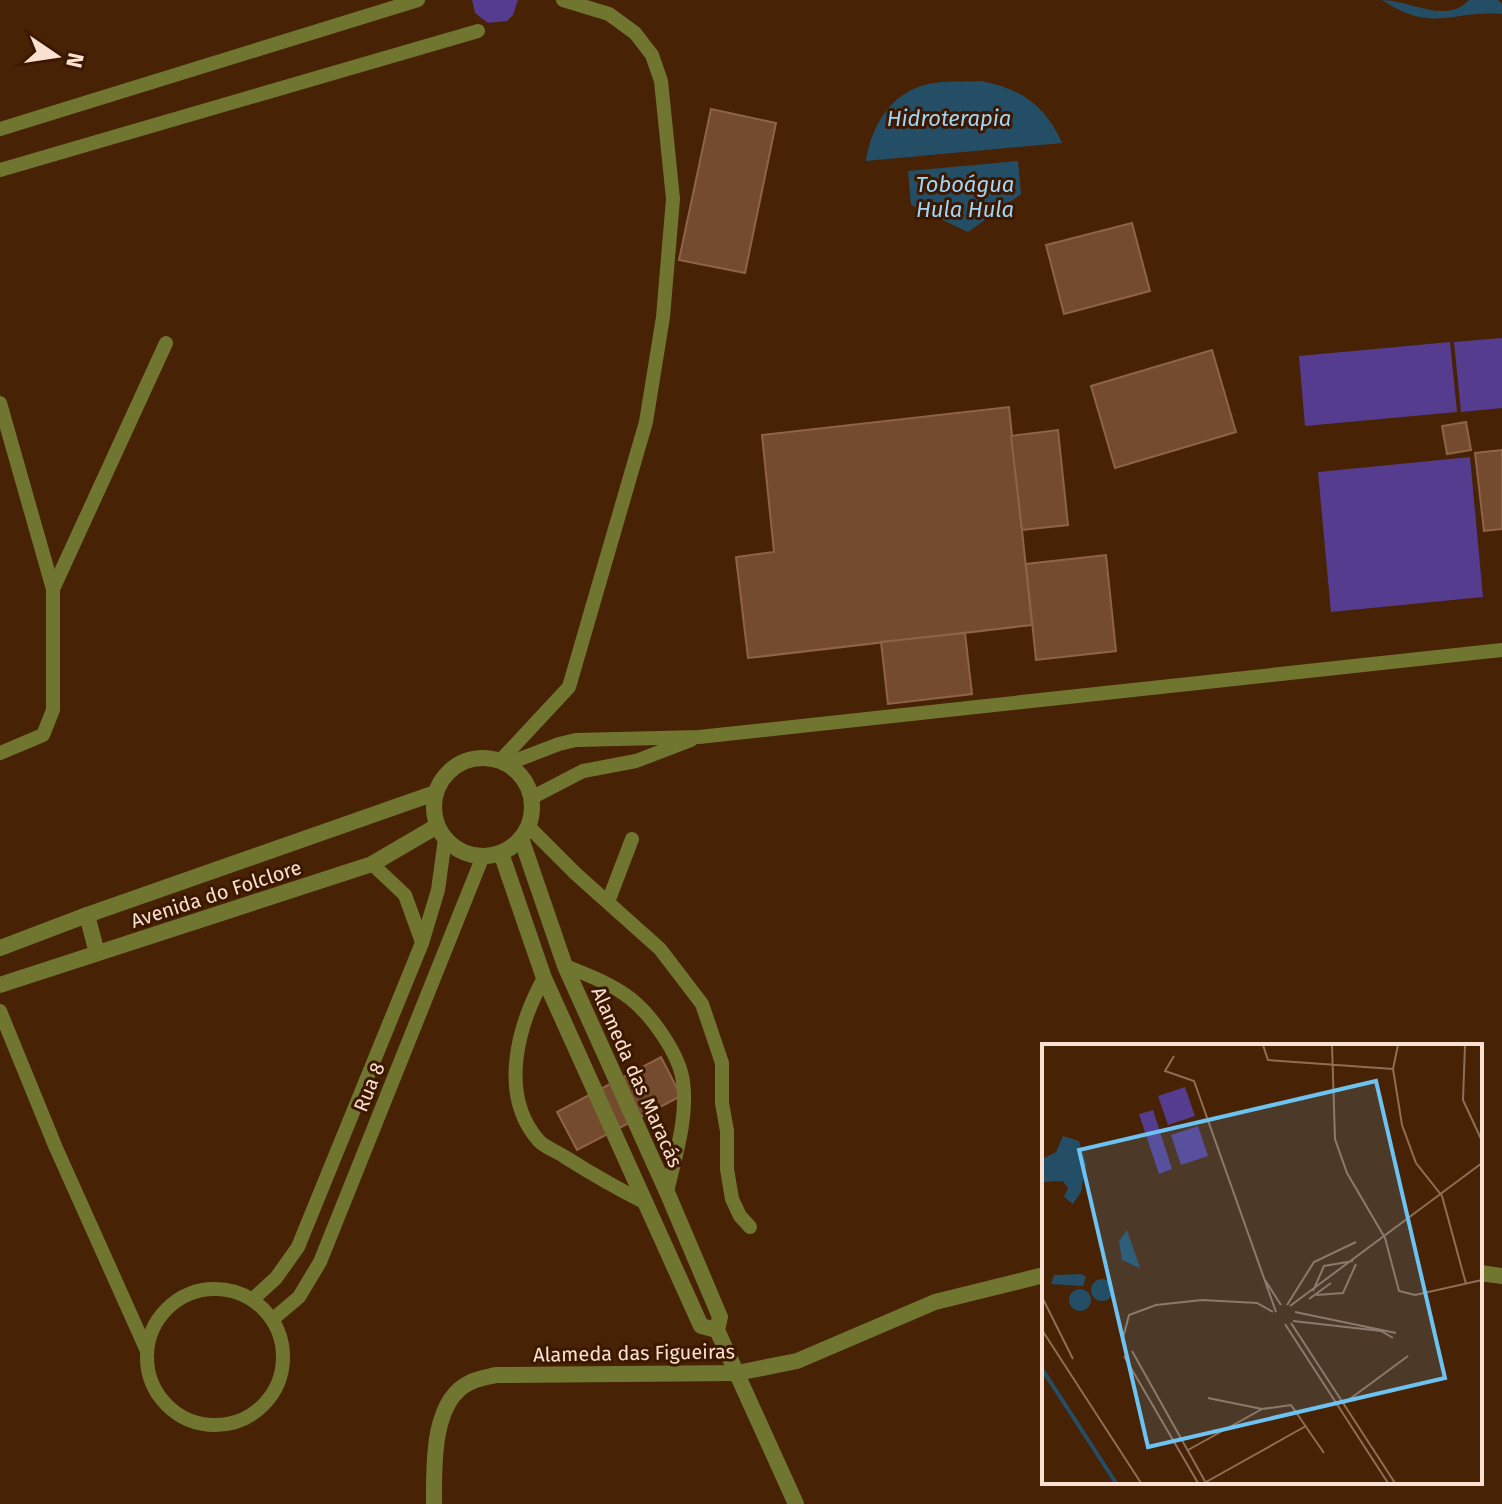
<svg xmlns="http://www.w3.org/2000/svg" width="1502" height="1504" viewBox="0 0 1502 1504" font-family="'Fira Sans',sans-serif">
<style>
.green{fill:#553c8e}
.water{fill:#244e65}
.building{fill:#744b2f;stroke:#8e6346;stroke-width:2}
.lines{fill:none;stroke-linecap:round;stroke-linejoin:round}
.lane{stroke:#707630;stroke-width:14}
.street{stroke:#707630;stroke-width:16}
.labels{text-anchor:middle;stroke-width:6;stroke-linejoin:round;paint-order:stroke}
.street-label{font-size:20px;fill:#f9e0d0;stroke:#3c1800}
.water-label{font-size:22px;font-style:italic;fill:#a0d7f7;stroke:#3c1800}
.inset-river{fill:none;stroke:#244e65;stroke-width:4}
.inset-road{fill:none;stroke:#8f6e56;stroke-width:2}
.view{fill:#6cc3f2;fill-opacity:0.15;stroke:#6cc3f2;stroke-width:4}
.inset-edge{fill:none;stroke:#f9e0d0;stroke-width:4}
</style>
<rect width="100%" height="100%" fill="#482204"/>
<g class="green">
<polygon points="472,0 518,0 513,15 507,21 488,23 475,13"/>
<polygon points="1502,338 1502,408 1461,412 1454,342"/>
<polygon points="1450,342 1457,412 1305,426 1299,356"/>
<polygon points="1470,457 1483,597 1331,612 1318,472"/>
</g>
<g class="water">
<path d="M1382 0C1410 0 1446 25 1469 0H1498L1502 4V14C1450 10 1434 34 1382 0Z"/>
<path d="M981 81C1020 88 1046 106 1062 143L866 161C871 128 889 95 924 85 941 80 963 82 981 81Z"/>
<polygon points="1018,161 1021,194 968,232 911,205 908,171"/>
</g>
<g class="building">
<polygon points="711,109 776,123 745,273 679,260"/>
<polygon points="1132,223 1150,291 1064,314 1046,245"/>
<polygon points="1212,350 1236,432 1115,468 1091,386"/>
<polygon points="1009,407 1032,625 748,658 736,557 774,552 762,435"/>
<polygon points="1466,422 1471,450 1447,454 1442,426"/>
<polygon points="1058,430 1068,525 1022,530 1011,436"/>
<polygon points="1502,450 1502,529 1484,531 1475,453"/>
<polygon points="1106,555 1116,651 1036,660 1026,564"/>
<polygon points="965,633 972,694 888,704 881,642"/>
<polygon points="661,1057 681,1096 577,1150 557,1112"/>
</g>
<g class="lines">
<g class="lane">
<polyline points="0,129 418,0"/>
<polyline points="0,170 478,31"/>
<polyline points="0,403 53,589 166,343"/>
<polyline points="0,753 43,735 53,710 53,589"/>
<polyline points="500,761 569,687 646,422 663,317 673,199 661,81 652,55 635,33 609,14 563,0"/>
<polyline points="507,764 559,744 576,740 699,737 1502,650"/>
<polyline points="531,798 583,771 636,761 691,740"/>
<polyline points="528,826 576,874 660,949 702,1004 722,1063 722,1103 727,1131 727,1169 732,1199 740,1216 750,1227"/>
<polyline points="372,864 405,895 422,942"/>
<polyline points="608,902 632,839"/>
<path d="M565 966C588 975 612 984 631 999 652 1016 680 1055 683 1082 688 1118 675 1157 667 1192"/>
<path d="M544 978C518 1025 498 1095 539 1141 546 1148 558 1152 565 1157 592 1174 618 1189 646 1203"/>
<polyline points="0,1011 56,1148 147,1351"/>
<circle cx="215" cy="1357" r="68"/>
<polyline points="253,1299 276,1278 298,1247 422,943 438,890 445,839"/>
<polyline points="273,1319 299,1297 320,1262 483,856"/>
</g>
<g class="street">
<circle cx="483" cy="807" r="49"/>
<polyline points="521,838 565,966 667,1192 720,1317 717,1330 796,1504"/>
<polyline points="501,853 544,978 701,1326 717,1330"/>
<polyline points="87,915 97,953"/>
<polyline points="0,948 87,915 435,793"/>
<polyline points="0,985 372,864 437,826"/>
<polyline points="1480,1273 1502,1276"/>
<path d="M434 1504C434 1468 431 1399 471 1382 479 1378 488 1377 496 1375L737 1373 797 1361 935 1302 1044 1275"/>
</g>
</g>
<g class="labels">
<g class="street-label">
<text transform="translate(216 894) rotate(-18)" y="7">Avenida do Folclore</text>
<text transform="translate(637 1077) rotate(66)" y="7">Alameda das Maracás</text>
<text transform="translate(369 1087) rotate(-68)" y="7">Rua 8</text>
<text transform="translate(634 1353) rotate(-1)" y="7">Alameda das Figueiras</text>
</g>
<g class="water-label">
<text x="949" y="126">Hidroterapia</text>
<text x="965" y="192">Toboágua<tspan x="965" dy="25">Hula Hula</tspan></text>
</g>
</g>
<g transform="translate(1042 1044)">
<rect width="440" height="440" fill="#482204"/>
<path d="M143 43 153 72 126 81 116 52ZM111 66 130 125 117 130 97 70ZM156 82 166 112 139 121 129 91Z" fill="#553c8e"/>
<path d="M21 92 37 97 44 120 39 148 31 160 22 153 26 144 21 137 0 138V115L14 108ZM85 186 98 224 80 216 77 197ZM39 230 44 233 41 242 9 240 12 231ZM49 246a11 11 0 1 1 22 0a11 11 0 1 1-22 0ZM27 256a11 11 0 1 1 22 0a11 11 0 1 1-22 0Z" fill="#244e65"/>
<path class="inset-river" d="M0 325 74 439"/>
<path class="inset-road" d="M221 1 226 16 351 25M290 1 293 95 305 129 343 194 357 247 373 251 440 236M356 1 351 25 360 81 374 119 400 152 424 240M423 1 421 56 440 97M132 12 123 27 152 37 234 268M223 236 239 261M271 247 282 222 311 217M274 251 301 249 314 220M0 253 31 315M267 255 289 239M245 261 272 218 314 198M248 262 440 119M253 268 354 289M251 277 339 287 351 294M249 279 353 439M243 280 346 439M0 286 99 439M80 298 87 271 114 261 160 256 215 259 231 268M90 307 164 439M82 312 156 439M301 360 366 312M220 365 249 361 282 409M146 406 220 365 166 354M164 438 264 382"/>
<path class="view" d="M334 37 403 334 106 403 37 106Z"/>
<rect width="440" height="440" class="inset-edge"/>
</g>
<g transform="translate(56 56) rotate(103)" stroke="#3c1800" stroke-width="6" paint-order="stroke">
<path d="M0-6L14 30L0 20L-14 30Z" fill="#f9e0d0"/>
<text y="-12" font-size="22" font-weight="bold" text-anchor="middle" fill="#f9e0d0">N</text>
</g>
</svg>
